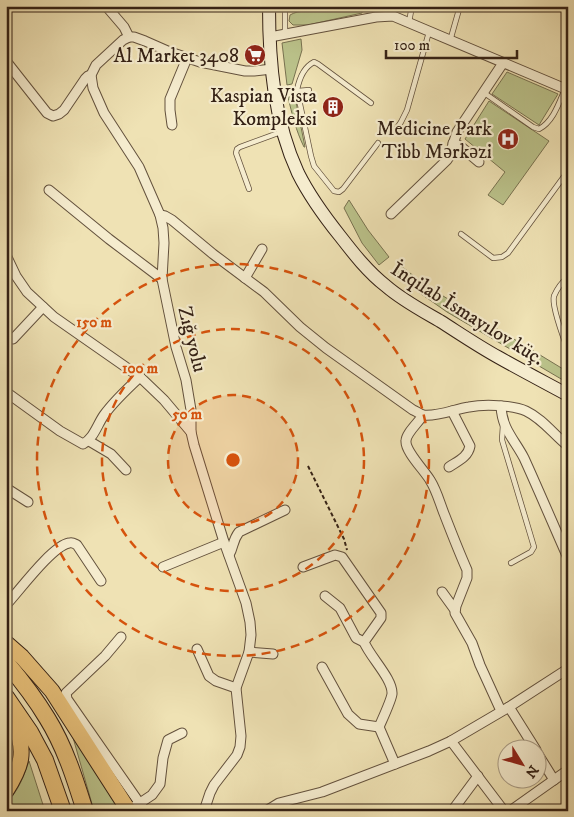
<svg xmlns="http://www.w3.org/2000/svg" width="574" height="817" viewBox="0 0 574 817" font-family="'IM FELL DW Pica',serif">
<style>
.green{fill:#bbc38b;stroke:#787250}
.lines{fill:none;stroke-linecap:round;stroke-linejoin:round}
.service-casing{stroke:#63513d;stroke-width:6}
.minor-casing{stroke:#63513d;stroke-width:11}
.secondary-casing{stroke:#342115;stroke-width:14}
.trunk-casing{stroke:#342115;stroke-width:17}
.motorway-casing{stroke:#342115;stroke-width:18}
.path{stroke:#342115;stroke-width:2;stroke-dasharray:4 2.5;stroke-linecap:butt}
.service{stroke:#f5ecce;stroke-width:4.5}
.minor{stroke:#f5ecce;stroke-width:9}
.secondary{stroke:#f5ecce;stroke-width:12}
.trunk{stroke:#e8c17a;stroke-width:15}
.motorway{stroke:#e8c17a;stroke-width:16}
.ring{fill:none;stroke:#d6530d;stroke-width:2.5;stroke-dasharray:9 6}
.labels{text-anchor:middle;stroke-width:4.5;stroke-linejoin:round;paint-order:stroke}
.poi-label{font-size:20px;fill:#342115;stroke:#f5ecce;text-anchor:end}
.street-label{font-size:20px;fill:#342115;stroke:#f5ecce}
.centre{fill:#d6530d;stroke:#f5ecce;stroke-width:2.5}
.ring-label{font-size:15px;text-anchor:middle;font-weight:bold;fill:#d6530d;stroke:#f5ecce;stroke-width:4.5;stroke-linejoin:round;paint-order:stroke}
</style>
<rect width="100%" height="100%" fill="#efe2b4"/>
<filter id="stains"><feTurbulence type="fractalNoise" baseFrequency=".004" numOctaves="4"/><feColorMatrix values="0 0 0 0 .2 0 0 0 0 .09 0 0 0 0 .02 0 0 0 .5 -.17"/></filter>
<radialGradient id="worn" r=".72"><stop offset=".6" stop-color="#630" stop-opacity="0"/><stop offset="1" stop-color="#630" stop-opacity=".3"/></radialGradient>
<g class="green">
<path d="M363 6 362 13 308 25H293L289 21 290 15C300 9 311 12 322 11 336 10 349 6 363 6Z"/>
<polygon points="301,39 302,50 292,84 287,85 282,43"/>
<polygon points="507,72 558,94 539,125 492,94"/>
<path d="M288 97H295L305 147H304C296 131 292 114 288 97Z"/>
<polygon points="489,101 549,141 503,205 488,195 505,172 465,139"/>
<polygon points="349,200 368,230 389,257 379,265 362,243 344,208"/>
<polygon points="400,265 425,285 568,372 568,383 447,312 394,275"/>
<polygon points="70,727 121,811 94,811"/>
<path d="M29 761 45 811H6V803C18 792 24 776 29 761Z"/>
</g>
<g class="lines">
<g class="service-casing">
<g id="service">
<polyline points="285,6 285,34"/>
<polyline points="316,6 333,6"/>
<polyline points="565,6 568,9"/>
<polyline points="409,22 412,6"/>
<polyline points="450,41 460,6"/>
<path d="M483 92 533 127 539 129C553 122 559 103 565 89"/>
<polyline points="276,93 309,90"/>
<path d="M371 103 318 64 314 62C304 67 299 80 297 90L311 156 314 166 334 191 339 192 343 189 378 143"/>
<polyline points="395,131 401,122 407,110 429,32"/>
<polyline points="249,189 236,153 237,149 240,147 281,132"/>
<polyline points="461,234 493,258 502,257 508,253 568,171"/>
<path d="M568 277C562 282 557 289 554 296 551 306 564 339 568 350"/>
<polyline points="503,425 502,440 534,547 531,552 511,563"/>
<polyline points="6,751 7,748"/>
</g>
</g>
<g class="minor-casing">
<g id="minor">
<polyline points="106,6 124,27 129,37"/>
<polyline points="270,37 376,17 393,16 568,90"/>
<polyline points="6,61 47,113 53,116 59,114 64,110 85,79 88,76 91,75"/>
<polyline points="172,125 170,110 170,99 187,58"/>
<polyline points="453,143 460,146 479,162"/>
<polyline points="49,190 109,239 162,279"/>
<polyline points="391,214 447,160 449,157 457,132 503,63"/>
<path d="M160 215 165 216 172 220 213 254 264 292 300 327 326 348 413 410C416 411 420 414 423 415 437 417 455 409 469 407 484 404 513 405 526 411 543 419 554 435 568 446"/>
<polyline points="6,255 16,276 27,292 54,317 140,377 164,400 191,432"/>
<polyline points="245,278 262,249"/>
<polyline points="13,339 43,307"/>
<path d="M6 392 60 431 83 444C94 438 97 425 104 415 114 401 127 389 140 377"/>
<path d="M501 406C502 429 514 439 524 458 539 491 553 524 568 558"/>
<path d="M423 415C419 422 406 433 406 441 405 451 424 470 430 480 437 491 440 504 445 516 452 534 459 552 467 570V578L456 606 455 613 472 643 480 665 501 711"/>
<polyline points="89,441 111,454 126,470"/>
<path d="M449 467C458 461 468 457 470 446L452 411"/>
<polyline points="6,488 28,502"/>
<path d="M229 555C234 547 232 541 239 532L285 510"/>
<polyline points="163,567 224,542"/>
<path d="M303 567 335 555 342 557 381 613V618L364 642C370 657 393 679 392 694 391 701 382 720 379 727L395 764"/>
<polyline points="442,592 455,610"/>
<polyline points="325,596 340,608 356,638 364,642"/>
<path d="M6 605C19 591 52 546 69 543 73 542 73 543 77 545L101 581"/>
<polyline points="121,637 105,656 66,693 67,699 145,811"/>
<polyline points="197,649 209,676 216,681 236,688"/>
<polyline points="249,652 273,654"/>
<polyline points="322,667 348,714 359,724 379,727"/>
<polyline points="509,707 536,750"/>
<polyline points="451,741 504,811"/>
<polyline points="536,751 554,780"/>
<polyline points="136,805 140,803 152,795 160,784 163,758 168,740 182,733"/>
<polyline points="204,811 210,793 214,785 237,755 240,747 241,736 236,688 249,652 251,635 250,622 246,603 224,542 194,445 191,432 191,410 186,380 176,347 162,279 164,243 163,228 160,215 139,167 104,113 93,88 91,75 96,65 123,40 129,37 134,37 145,41 170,52 200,62 245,71 254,71 272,69"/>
<polyline points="266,811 279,803 322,792 429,751 451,741 509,707 566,670"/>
<polyline points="452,811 478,776"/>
<polyline points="510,811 568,770"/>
</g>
</g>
<g class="secondary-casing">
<path id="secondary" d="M269 6C269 63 274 121 298 173 309 195 324 216 340 236 354 254 368 272 386 286 402 300 421 310 440 321 459 333 478 346 498 357 521 370 544 382 568 395"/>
</g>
<g class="trunk-casing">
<g id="trunk">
<polyline points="6,643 22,657 52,691 129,811"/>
<path d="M6 706C10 712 12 718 15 724 26 752 22 766 6 791"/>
</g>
</g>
<g class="motorway-casing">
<g id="motorway">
<path d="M6 662C21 680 35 698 47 718 65 747 75 779 85 811"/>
<polyline points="6,697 30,732 45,760 63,811"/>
</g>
</g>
<polyline class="path" points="308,466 344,539 347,550"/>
<use href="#service" class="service"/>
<use href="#minor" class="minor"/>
<use href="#secondary" class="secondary"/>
<use href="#trunk" class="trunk"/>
<use href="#motorway" class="motorway"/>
</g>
<circle cx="233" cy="460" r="65" fill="#d6530d" fill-opacity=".12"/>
<g class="ring">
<circle cx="233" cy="460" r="65"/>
<circle cx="233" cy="460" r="131"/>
<circle cx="233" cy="460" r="196"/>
</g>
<defs>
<g id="supermarket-disc" transform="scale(1.125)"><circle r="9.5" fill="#8f2418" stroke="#f5ecce"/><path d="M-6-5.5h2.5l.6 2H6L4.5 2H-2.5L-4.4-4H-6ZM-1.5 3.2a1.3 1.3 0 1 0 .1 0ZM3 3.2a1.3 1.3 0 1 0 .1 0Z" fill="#fff"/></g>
<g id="building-disc" transform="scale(1.125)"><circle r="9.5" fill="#8f2418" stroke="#f5ecce"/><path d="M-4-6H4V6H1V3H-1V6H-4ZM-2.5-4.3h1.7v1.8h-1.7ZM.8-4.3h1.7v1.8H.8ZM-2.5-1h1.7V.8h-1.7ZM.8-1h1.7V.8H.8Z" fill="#fff"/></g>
<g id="hospital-disc" transform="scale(1.125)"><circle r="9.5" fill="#8f2418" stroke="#f5ecce"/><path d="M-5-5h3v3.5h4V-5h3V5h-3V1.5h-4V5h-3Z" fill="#fff"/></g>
</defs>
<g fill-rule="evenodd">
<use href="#supermarket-disc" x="255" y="55"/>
<use href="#building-disc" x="333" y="107"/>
<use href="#hospital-disc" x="508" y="139"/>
</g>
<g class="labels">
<g class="poi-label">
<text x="239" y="62">Al Market 3408</text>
<text x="317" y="102">Kaspian Vista<tspan x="317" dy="23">Kompleksi</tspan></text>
<text x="492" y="135">Medicine Park<tspan x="492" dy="23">Tibb Mərkəzi</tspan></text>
</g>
<g class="street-label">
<text transform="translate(468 313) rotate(32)" y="7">İnqilab İsmayılov küç.</text>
<text transform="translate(193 339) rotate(76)" y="7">Zığ yolu</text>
</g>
</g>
<circle cx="233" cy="460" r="8" class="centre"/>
<g class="ring-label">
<text x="94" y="327">150 m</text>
<text x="140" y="373">100 m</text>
<text x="187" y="419">50 m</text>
</g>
<rect width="574" height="817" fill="none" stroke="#efe2b4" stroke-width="25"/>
<rect x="8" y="8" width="559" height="802" fill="none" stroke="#342115" stroke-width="2.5"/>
<rect x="12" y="12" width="549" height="792" fill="none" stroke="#342115"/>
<g transform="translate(522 764) rotate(127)"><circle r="24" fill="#f5ecce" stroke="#a89b84"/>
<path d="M0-4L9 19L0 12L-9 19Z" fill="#8f2418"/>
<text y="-8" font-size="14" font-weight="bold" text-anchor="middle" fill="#342115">N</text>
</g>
<path d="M386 50v8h131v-8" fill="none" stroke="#342115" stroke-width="2.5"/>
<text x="394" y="50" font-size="15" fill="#342115" stroke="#f5ecce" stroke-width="4" paint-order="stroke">100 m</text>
<rect width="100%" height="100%" filter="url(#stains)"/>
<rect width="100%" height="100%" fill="url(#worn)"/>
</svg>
